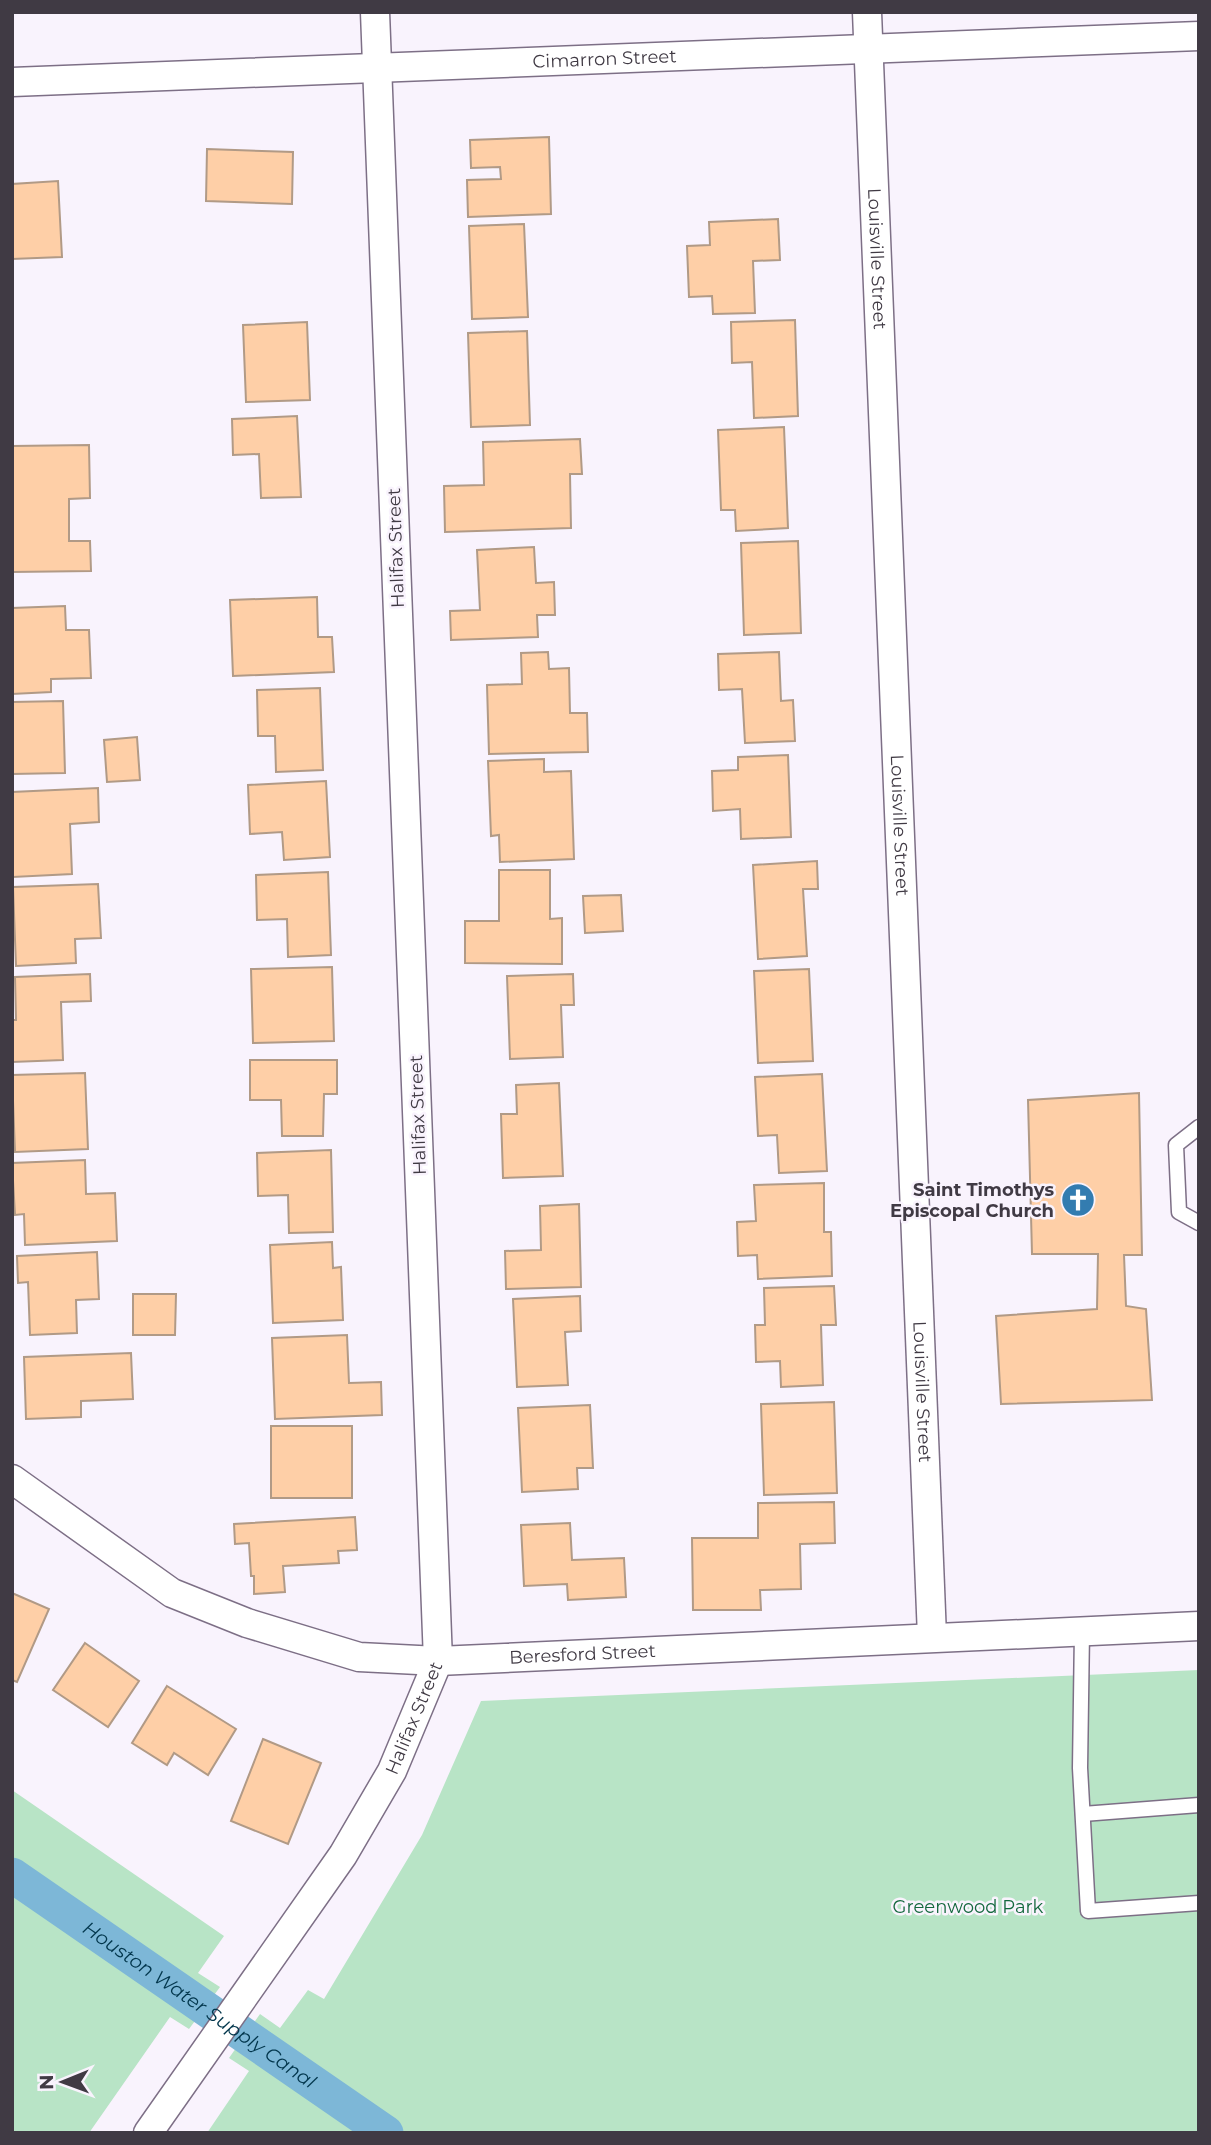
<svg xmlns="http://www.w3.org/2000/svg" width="1211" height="2145" viewBox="0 0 1211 2145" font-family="Montserrat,sans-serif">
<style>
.green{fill:#b8e4c6}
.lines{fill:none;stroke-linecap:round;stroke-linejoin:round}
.canal{stroke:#7db7d7;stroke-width:35}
.building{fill:#fecfa7;stroke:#b19a86;stroke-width:2}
.lane-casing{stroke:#7d6f86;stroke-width:17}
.street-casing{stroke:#7d6f86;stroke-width:31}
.lane{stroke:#fff;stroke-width:14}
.street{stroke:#fff;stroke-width:28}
.labels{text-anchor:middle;stroke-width:5;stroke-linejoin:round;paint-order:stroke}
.street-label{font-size:18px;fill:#403a44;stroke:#f9f3fd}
.poi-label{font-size:18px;font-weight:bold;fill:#403a44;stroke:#f9f3fd;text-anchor:end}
.park-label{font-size:18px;fill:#13683d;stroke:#f9f3fd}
.water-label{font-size:19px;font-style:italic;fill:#02364c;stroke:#f9f3fd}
</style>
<rect width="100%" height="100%" fill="#f9f3fd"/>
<g class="green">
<polygon points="1199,1670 1199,2133 207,2133 249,2071 229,2058 260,2014 280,2028 308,1990 324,1999 422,1835 481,1701"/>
<polygon points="12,1790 224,1936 198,1973 220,1987 189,2029 170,2017 89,2133 12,2133"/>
</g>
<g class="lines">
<path class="canal" id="s1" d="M12 1875 386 2133"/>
</g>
<g class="building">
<polygon points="549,137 551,214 468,217 467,180 501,179 500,167 471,168 470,140"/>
<polygon points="207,149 293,152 292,204 206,201"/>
<polygon points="58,181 62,257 12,259 12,184"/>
<polygon points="778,219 780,260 753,261 755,313 713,314 712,296 689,297 687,246 710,245 709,222"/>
<polygon points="524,224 528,317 472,319 469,226"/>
<polygon points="795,320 798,416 754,418 752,362 732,363 731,322"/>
<polygon points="307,322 310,400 246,402 243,325"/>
<polygon points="527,331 530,425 471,427 468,333"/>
<polygon points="297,416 301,497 261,498 259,454 233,455 232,419"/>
<polygon points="784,427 788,528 736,531 735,510 721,510 718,430"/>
<polygon points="580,439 582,474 570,474 571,528 445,532 444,486 484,485 483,442"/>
<polygon points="89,445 90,498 69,499 69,541 90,541 91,571 12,572 12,446"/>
<polygon points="798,541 801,633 744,635 741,543"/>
<polygon points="534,547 536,583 554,582 555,615 537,615 538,637 451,640 450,611 480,610 477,550"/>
<polygon points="317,597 318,637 332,637 334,672 233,676 230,600"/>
<polygon points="65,606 66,630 89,630 91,678 51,679 51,692 12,694 12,608"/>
<polygon points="548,652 549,669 569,668 570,713 587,713 588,752 489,754 487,685 522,684 521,653"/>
<polygon points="779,652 781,701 793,700 795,741 745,743 742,689 719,690 718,654"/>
<polygon points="320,688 323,770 276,772 275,736 258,736 257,690"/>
<polygon points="63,701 65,773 12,774 12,702"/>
<polygon points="137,737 140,780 107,782 104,740"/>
<polygon points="788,755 791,837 741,839 740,809 713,811 712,771 738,770 738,757"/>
<polygon points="544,759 544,772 571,771 574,859 500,862 499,835 491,836 488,761"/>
<polygon points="326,781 330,857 284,860 282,832 250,834 248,785"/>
<polygon points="98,788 99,822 70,824 72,874 13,877 12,792"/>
<polygon points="817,861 818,889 803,889 807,956 758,959 753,865"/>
<polygon points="499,870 550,870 550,919 562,918 562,964 465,963 465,921 499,921"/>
<polygon points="328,872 331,955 288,957 287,919 257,920 256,875"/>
<polygon points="98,884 101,938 75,939 76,963 16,966 13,887"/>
<polygon points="621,895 623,931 585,933 583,896"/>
<polygon points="332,967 334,1041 253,1043 251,969"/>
<polygon points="809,969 813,1061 758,1063 754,971"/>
<polygon points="90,974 91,1001 61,1002 63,1060 12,1062 12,1020 16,1020 15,977"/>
<polygon points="573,974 574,1005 561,1005 563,1057 510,1059 507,976"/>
<polygon points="250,1060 337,1060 337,1094 324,1094 323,1136 282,1136 281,1100 250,1100"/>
<polygon points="85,1073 88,1149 15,1152 12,1075"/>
<polygon points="822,1074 827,1171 779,1173 777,1135 758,1136 755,1077"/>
<polygon points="559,1083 563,1176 503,1178 501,1114 517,1114 516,1085"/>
<polygon points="1139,1093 1142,1255 1124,1255 1126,1306 1146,1309 1152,1400 1001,1404 996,1316 1097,1309 1098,1254 1032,1254 1028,1100"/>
<polygon points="331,1150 333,1232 289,1233 288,1195 258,1196 257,1153"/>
<polygon points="85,1160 86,1194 115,1193 117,1241 25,1245 24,1214 15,1215 12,1163"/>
<polygon points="824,1183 824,1232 831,1232 832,1276 758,1279 757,1255 738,1256 737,1222 756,1221 754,1185"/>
<polygon points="579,1204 581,1287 506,1289 505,1251 541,1250 540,1206"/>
<polygon points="332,1242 333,1268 341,1267 343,1320 273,1323 270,1245"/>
<polygon points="97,1252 99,1299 76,1300 77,1333 30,1335 28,1282 18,1283 17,1256"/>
<polygon points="834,1286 836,1325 821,1325 823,1385 781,1387 780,1361 756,1362 755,1325 765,1325 764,1288"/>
<polygon points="133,1294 176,1294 175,1335 133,1335"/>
<polygon points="580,1296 581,1331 565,1332 568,1385 517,1387 513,1299"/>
<polygon points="347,1335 349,1383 381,1382 382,1415 275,1419 272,1338"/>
<polygon points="131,1353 133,1399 81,1401 81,1417 26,1419 24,1357"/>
<polygon points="834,1402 837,1493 764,1495 761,1404"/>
<polygon points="590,1405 593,1468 577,1468 578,1489 522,1492 518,1408"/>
<rect x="271" y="1426" width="81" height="72"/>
<polygon points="834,1502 835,1543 800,1544 801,1589 760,1590 761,1610 693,1610 692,1538 758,1538 758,1503"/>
<polygon points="355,1517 357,1550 338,1551 339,1563 283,1566 285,1592 254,1594 254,1576 251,1576 249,1543 235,1544 234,1524"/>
<polygon points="570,1523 572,1560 624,1558 626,1597 568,1600 567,1584 524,1586 521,1525"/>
<polygon points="12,1593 49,1609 17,1682 12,1680"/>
<polygon points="85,1643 139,1681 108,1727 53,1690"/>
<polygon points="167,1686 236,1729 208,1775 174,1753 167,1765 132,1743"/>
<polygon points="263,1739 321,1763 288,1844 231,1821"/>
</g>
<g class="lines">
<g class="lane-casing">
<g id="lane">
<polyline points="1199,1127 1176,1145 1179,1212 1199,1223"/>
<polyline points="1082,1631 1080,1768 1088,1911 1199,1903"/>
<polyline points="1083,1814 1199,1805"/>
</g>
</g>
<g class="street-casing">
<g id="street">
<path id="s2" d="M867 12 932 1637"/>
<path id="s3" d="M12 82 1199 36"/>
<path id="s4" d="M12 1479 172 1593 247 1623 359 1657 438 1661 1199 1626"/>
<path id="s5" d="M148 2133 343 1855 392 1771 438 1661 375 12"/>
</g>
</g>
<use href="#lane" class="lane"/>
<use href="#street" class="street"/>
</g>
<defs>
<g id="church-disc" transform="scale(1.75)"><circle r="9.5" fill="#337cb0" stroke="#f9f3fd"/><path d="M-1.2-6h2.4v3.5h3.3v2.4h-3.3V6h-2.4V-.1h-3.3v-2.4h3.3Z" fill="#fff"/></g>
</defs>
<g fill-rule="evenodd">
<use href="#church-disc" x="1078" y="1200"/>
</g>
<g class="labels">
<g class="street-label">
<text dy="6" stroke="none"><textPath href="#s3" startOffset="593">Cimarron Street</textPath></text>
<text dy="6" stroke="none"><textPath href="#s2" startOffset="247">Louisville Street</textPath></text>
<text transform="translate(396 548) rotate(-92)" y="6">Halifax Street</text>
<text dy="6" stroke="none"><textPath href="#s2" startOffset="814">Louisville Street</textPath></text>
<text transform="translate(418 1115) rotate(-92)" y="6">Halifax Street</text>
<text dy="6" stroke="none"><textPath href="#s2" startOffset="1381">Louisville Street</textPath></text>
<text dy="6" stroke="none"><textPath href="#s4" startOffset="618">Beresford Street</textPath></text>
<text dy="6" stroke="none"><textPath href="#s5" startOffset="494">Halifax Street</textPath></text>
</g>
<g class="poi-label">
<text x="1054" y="1196">Saint Timothys<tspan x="1054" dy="21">Episcopal Church</tspan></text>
</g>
<g class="park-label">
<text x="968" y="1913">Greenwood Park</text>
</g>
<g class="water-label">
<text dy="7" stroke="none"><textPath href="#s1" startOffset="228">Houston Water Supply Canal</textPath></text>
</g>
</g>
<rect width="1211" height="2145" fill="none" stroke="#403a44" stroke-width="28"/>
<g transform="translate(63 2082) rotate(269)" stroke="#f9f3fd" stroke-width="5" paint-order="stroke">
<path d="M0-5L12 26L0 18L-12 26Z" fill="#403a44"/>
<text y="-10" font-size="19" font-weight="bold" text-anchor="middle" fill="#403a44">N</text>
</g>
</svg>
